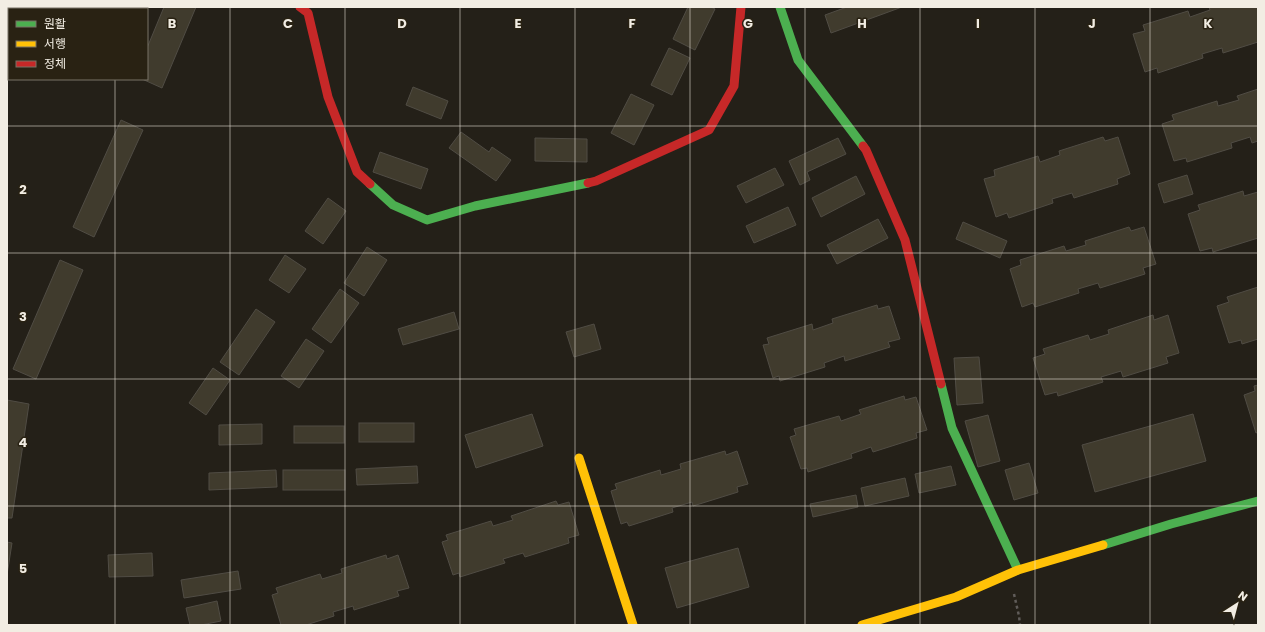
<svg xmlns="http://www.w3.org/2000/svg" width="1265" height="632" viewBox="0 0 1265 632" font-family="Poppins,'Noto Sans KR',sans-serif">
<style>
.building{fill:#403b2d;stroke:#504c44}
.lines{fill:none;stroke-linecap:round;stroke-linejoin:round}
.path{stroke:#605c59;stroke-width:2.5;stroke-dasharray:3 3;stroke-linecap:butt}
.fast{stroke:#4caf50;stroke-width:9}
.slow{stroke:#ffc107;stroke-width:9}
.jam{stroke:#c62828;stroke-width:9}
.grid{fill:none;stroke:#f2ede3;stroke-width:1;stroke-opacity:0.55}
.grid-label{font-size:13px;text-anchor:middle;font-weight:bold;fill:#f2ede3;stroke:#292213;stroke-width:3;stroke-linejoin:round;paint-order:stroke}
</style>
<rect width="100%" height="100%" fill="#242018"/>
<g class="building">
<polygon points="164,7 196,7 162,88 142,79 147,79 147,48"/>
<polygon points="688,7 711,7 715,9 695,50 673,39"/>
<polygon points="847,7 902,7 831,33 825,15"/>
<polygon points="1209,7 1258,7 1258,42 1223,53 1222,48 1202,54 1203,58 1158,73 1157,68 1145,72 1133,34 1145,31 1143,25 1188,11 1190,17 1210,10"/>
<polygon points="669,48 690,58 672,95 651,85"/>
<polygon points="413,87 448,101 441,119 406,105"/>
<polygon points="1258,89 1258,141 1252,143 1250,137 1231,143 1232,148 1187,162 1186,158 1174,161 1162,124 1174,120 1172,115 1217,101 1218,106 1239,100 1237,96"/>
<polygon points="631,94 654,105 634,145 611,133"/>
<polygon points="121,120 143,130 94,237 73,227"/>
<polygon points="461,132 489,152 492,147 511,160 496,181 449,148"/>
<polygon points="1103,137 1105,141 1118,137 1130,174 1117,179 1118,184 1074,198 1072,193 1052,199 1053,203 1009,218 1007,213 996,217 984,179 995,176 994,170 1038,156 1040,162 1060,155 1059,151"/>
<polygon points="535,138 587,139 587,162 535,161"/>
<polygon points="838,138 846,154 807,172 810,180 800,185 789,161"/>
<polygon points="380,152 428,169 421,189 373,172"/>
<polygon points="775,168 784,185 746,203 737,186"/>
<polygon points="1187,175 1193,194 1164,203 1158,184"/>
<polygon points="856,176 865,194 821,217 812,198"/>
<polygon points="1243,191 1244,196 1258,192 1258,233 1257,234 1258,238 1213,252 1212,248 1200,251 1188,214 1200,210 1198,205"/>
<polygon points="328,198 346,211 323,244 305,231"/>
<polygon points="788,207 796,225 754,243 746,226"/>
<polygon points="878,219 888,238 837,264 827,245"/>
<polygon points="963,222 1007,241 1000,258 956,239"/>
<polygon points="1129,227 1131,231 1144,227 1156,264 1143,268 1145,274 1100,288 1098,283 1078,289 1079,293 1035,307 1033,303 1022,307 1010,269 1021,265 1020,260 1064,246 1066,251 1086,245 1085,241"/>
<polygon points="367,247 387,260 364,296 344,283"/>
<polygon points="285,255 306,269 289,293 269,280"/>
<polygon points="60,260 83,270 36,379 13,369"/>
<polygon points="1258,287 1258,339 1242,344 1241,340 1229,343 1217,306 1229,302 1227,297"/>
<polygon points="340,289 359,303 331,343 312,329"/>
<polygon points="877,305 878,309 889,306 900,339 888,342 890,347 845,361 844,356 824,363 825,367 780,381 779,376 773,378 763,345 769,344 767,338 812,324 813,330 833,323 832,319"/>
<polygon points="256,309 275,322 239,375 220,362"/>
<polygon points="454,312 459,329 403,345 398,329"/>
<polygon points="1153,315 1154,320 1168,315 1179,353 1166,357 1168,363 1123,377 1121,371 1101,377 1103,382 1058,396 1057,392 1045,395 1033,358 1045,354 1043,349 1088,335 1090,340 1109,334 1108,330"/>
<polygon points="594,324 601,349 574,357 566,332"/>
<polygon points="306,339 324,351 299,388 281,376"/>
<polygon points="979,357 983,403 957,405 954,358"/>
<polygon points="213,368 230,380 206,415 189,403"/>
<polygon points="1258,385 1258,432 1256,433 1244,395 1255,391 1254,386"/>
<polygon points="904,396 905,400 916,397 927,430 916,433 917,438 873,452 871,447 851,454 852,458 808,472 807,468 801,469 790,437 796,435 794,429 839,416 841,421 861,414 859,410"/>
<polygon points="7,400 29,404 12,518 7,518"/>
<polygon points="532,414 543,446 476,468 465,435"/>
<polygon points="1193,414 1206,461 1095,492 1082,445"/>
<polygon points="988,415 1000,461 978,467 965,421"/>
<rect x="359" y="423" width="55" height="19"/>
<polygon points="262,424 262,444 219,445 219,425"/>
<rect x="294" y="426" width="50" height="17"/>
<polygon points="725,451 726,455 737,451 748,484 737,487 738,492 693,506 692,502 672,508 673,512 629,526 627,522 621,524 611,491 617,489 615,484 660,470 661,475 681,469 680,464"/>
<polygon points="1029,463 1038,493 1014,500 1005,470"/>
<polygon points="417,466 418,483 357,485 356,469"/>
<polygon points="951,466 956,485 919,493 915,474"/>
<polygon points="276,470 277,487 209,490 209,473"/>
<rect x="283" y="470" width="62" height="20"/>
<polygon points="905,478 909,496 865,506 861,488"/>
<polygon points="856,495 858,507 813,517 810,504"/>
<polygon points="556,501 558,505 569,502 579,535 568,538 569,543 525,557 523,553 503,559 505,563 460,577 459,573 453,575 442,542 448,540 446,535 491,521 493,526 513,520 511,516"/>
<polygon points="7,542 12,543 7,575"/>
<polygon points="738,548 749,587 677,608 665,568"/>
<polygon points="152,553 153,576 109,577 108,555"/>
<polygon points="386,555 387,559 398,555 409,588 397,591 399,596 354,610 353,606 333,612 334,616 306,625 281,625 272,595 278,593 276,588 320,574 322,579 342,573 341,569"/>
<polygon points="238,571 241,589 184,598 181,580"/>
<polygon points="217,601 221,621 201,625 190,625 186,608"/>
</g>
<g class="lines">
<polyline class="path" points="1014,594 1019,616 1020,625"/>
<g class="fast">
<polyline points="780,7 798,60 863,146"/>
<polyline points="370,184 393,205 427,220 475,206 588,183"/>
<polyline points="941,384 952,428 1018,570"/>
<polyline points="1103,545 1171,524 1258,501"/>
</g>
<g class="slow">
<polyline points="579,458 633,625"/>
<polyline points="862,625 956,597 1018,570 1103,545"/>
</g>
<g class="jam">
<polyline points="300,7 308,13 328,97 357,172 370,184"/>
<polyline points="863,146 866,150 905,240 941,384"/>
<polyline points="588,183 596,181 709,130 734,86 741,7"/>
</g>
</g>
<path class="grid" d="M115 7V9M230 7V625M345 7V625M460 7V625M575 7V625M690 7V625M805 7V625M920 7V625M1035 7V625M1150 7V625M115 79V625M7 126H1258M7 253H1258M7 379H1258M7 506H1258"/>
<g class="grid-label">
<text x="172" y="28">B</text>
<text x="288" y="28">C</text>
<text x="402" y="28">D</text>
<text x="518" y="28">E</text>
<text x="632" y="28">F</text>
<text x="748" y="28">G</text>
<text x="862" y="28">H</text>
<text x="978" y="28">I</text>
<text x="1092" y="28">J</text>
<text x="1208" y="28">K</text>
<text x="23" y="194">2</text>
<text x="23" y="321">3</text>
<text x="23" y="447">4</text>
<text x="23" y="573">5</text>
</g>
<rect width="1265" height="632" fill="none" stroke="#f2ede3" stroke-width="16"/>
<rect x="8" y="8" width="140" height="72" fill="#292213" stroke="#797366"/>
<rect x="16" y="21" width="20" height="6" fill="#4caf50" stroke="#797366"/>
<text x="44" y="28" font-size="12" fill="#f2ede3">원활</text>
<rect x="16" y="41" width="20" height="6" fill="#ffc107" stroke="#797366"/>
<text x="44" y="48" font-size="12" fill="#f2ede3">서행</text>
<rect x="16" y="61" width="20" height="6" fill="#c62828" stroke="#797366"/>
<text x="44" y="68" font-size="12" fill="#f2ede3">정체</text>
<g transform="translate(1237 604) rotate(36)" stroke="#292213" stroke-width="3" paint-order="stroke">
<path d="M0-3L7 15L0 10L-7 15Z" fill="#f2ede3"/>
<text y="-6" font-size="11" font-weight="bold" text-anchor="middle" fill="#f2ede3">N</text>
</g>
</svg>
